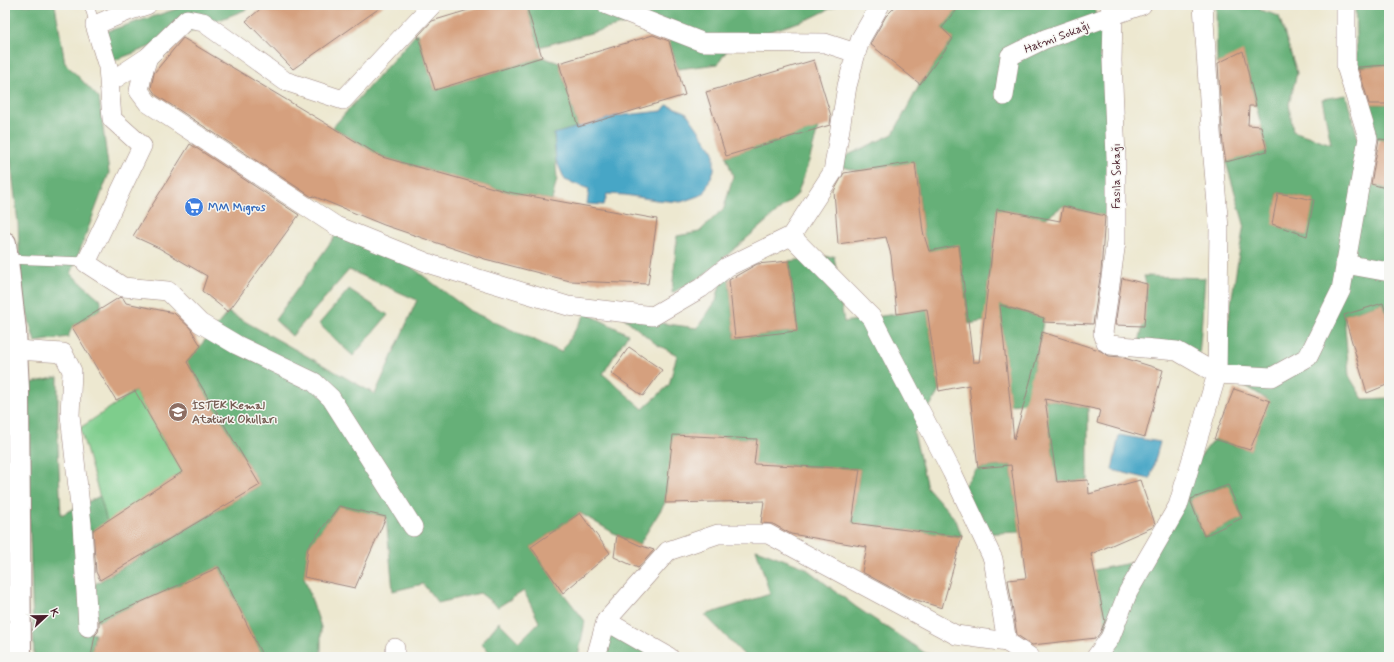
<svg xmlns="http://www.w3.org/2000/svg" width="1394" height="662" viewBox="0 0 1394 662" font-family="Mynerve,sans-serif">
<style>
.green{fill:#7ecd8c;stroke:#64765c}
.forest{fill:#66b078;stroke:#586852;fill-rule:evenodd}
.water{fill:#47a6c6;stroke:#486278}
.building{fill:#d5a07e}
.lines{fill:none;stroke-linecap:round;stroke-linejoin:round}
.service-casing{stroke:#9c847e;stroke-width:10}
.minor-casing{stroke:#9c847e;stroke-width:20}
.primary-casing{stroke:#9c847e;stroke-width:24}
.service{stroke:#fff;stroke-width:9}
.minor{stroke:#fff;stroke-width:19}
.primary{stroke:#fff;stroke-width:22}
.labels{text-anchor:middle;stroke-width:3;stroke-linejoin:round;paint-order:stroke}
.street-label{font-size:12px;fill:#4a1f2b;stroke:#f6f6f2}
.shop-label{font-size:12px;font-weight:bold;fill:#366cbe;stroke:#f6f6f2;text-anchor:start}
.education-label{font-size:12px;font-weight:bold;fill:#785e54;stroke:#f6f6f2;text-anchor:start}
</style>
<rect width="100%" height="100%" fill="#f6f6f2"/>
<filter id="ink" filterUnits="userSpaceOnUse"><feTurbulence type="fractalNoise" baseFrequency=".025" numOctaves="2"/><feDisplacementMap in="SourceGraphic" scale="8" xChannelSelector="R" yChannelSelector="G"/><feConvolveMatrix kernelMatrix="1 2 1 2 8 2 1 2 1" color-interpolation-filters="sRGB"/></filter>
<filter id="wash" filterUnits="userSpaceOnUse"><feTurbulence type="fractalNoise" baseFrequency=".012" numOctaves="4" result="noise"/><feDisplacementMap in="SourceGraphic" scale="16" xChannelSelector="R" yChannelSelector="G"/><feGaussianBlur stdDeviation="0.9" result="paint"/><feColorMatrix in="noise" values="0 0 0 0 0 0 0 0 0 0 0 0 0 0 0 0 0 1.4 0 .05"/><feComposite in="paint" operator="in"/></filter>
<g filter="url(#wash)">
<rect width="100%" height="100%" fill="#ede8d0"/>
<polygon class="green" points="135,391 182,472 107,522 80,428"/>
<g class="forest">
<polygon points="5,5 55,5 65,63 99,98 109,173 71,274 101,300 101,309 72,327 68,337 35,342 21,292 18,223 5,111"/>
<polygon points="189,5 252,5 245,10 113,61 102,33"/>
<polygon points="526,5 838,5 811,18 731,44 718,64 678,69 666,31 652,35 647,18 539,47"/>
<polygon points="961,5 1093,5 1102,35 1108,84 1113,164 1105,216 1063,206 1046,218 997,209 986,301 1030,314 1044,317 1029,396 1088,408 1088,480 1057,482 1045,401 1010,405 1001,318 969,324 959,246 929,251 923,232 915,162 857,171 831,163 893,134 920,84 953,39 942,28"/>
<path d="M1216 5H1260V10L1279 16 1297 73 1289 104 1293 131 1331 144 1322 99 1346 95 1361 149 1365 182 1389 189V322L1383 303 1344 315 1349 376 1363 399 1389 398V657H1098L1108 637 1094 570 1152 559 1196 462 1214 439 1250 450 1269 401 1220 369 1244 224 1226 162 1267 150 1243 52 1217 64ZM1278 193 1314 200 1306 236 1273 224ZM1227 485 1242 518 1204 536 1190 500Z"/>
<polygon points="1355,5 1389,5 1389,65 1357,67"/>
<polygon points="417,33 435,90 542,57 559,63 578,127 554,134 557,179 552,200 508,192 382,157 333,127"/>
<polygon points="1365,104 1389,104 1389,140 1368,138"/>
<polygon points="818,128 810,158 797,195 704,275 672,293 677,236 699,232 724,208 733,176 726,156"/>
<polygon points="335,236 397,256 470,311 561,352 586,313 628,334 603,374 643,409 669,385 677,355 656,344 624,318 697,328 716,301 723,272 728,268 735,338 797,331 789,261 834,256 844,322 927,309 939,391 914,433 927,487 956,520 962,537 852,523 860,469 754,464 756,439 674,435 665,503 639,545 617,535 580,513 531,547 563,593 585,621 578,657 495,657 481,644 499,622 519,642 539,622 524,591 498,607 480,593 438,603 423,584 393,591 386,517 339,506 308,547 304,577 321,627 321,657 263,657 219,567 97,622 95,584 260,485 187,362 228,312 375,394 417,300 349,270 292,336 275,320"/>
<path d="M1144 276 1205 278 1199 357 1138 346C1143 327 1150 294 1144 276Z"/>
<polygon points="349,289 388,315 353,356 319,324"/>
<polygon points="58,377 58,447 61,515 100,496 107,522 78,540 82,630 95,634 91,657 34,657 27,447 27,384"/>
<polygon points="1011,465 1020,532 975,534 958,493 978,468"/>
<polygon points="756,549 804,567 856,607 925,653 939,657 746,657 705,615 770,594"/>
<polygon points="611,622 662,657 602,657"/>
</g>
<g class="water">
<polygon points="667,105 686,112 714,152 714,170 704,194 681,202 656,200 625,195 607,194 604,205 587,204 589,189 565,180 556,160 554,134 616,116 662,111"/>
<polygon points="1119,435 1160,442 1150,479 1112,470"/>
</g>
<g id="blocks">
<g class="building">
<polygon points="265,5 384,5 293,69 246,21"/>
<polygon points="485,5 526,5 542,57 435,90 418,36 432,21"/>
<polygon points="897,5 961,5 942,28 953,39 920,84 870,44 886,16"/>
<polygon points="653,35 669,41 685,95 578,127 559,63"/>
<polygon points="183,38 382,157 508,192 657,219 648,284 570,281 485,259 384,225 313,196 312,197 156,95 151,88 154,73"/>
<polygon points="1243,51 1256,106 1249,106 1248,125 1261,126 1267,151 1226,162 1223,145 1218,63"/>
<polygon points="814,60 831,116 830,125 726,156 706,92"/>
<polygon points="1389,65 1389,104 1369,104 1358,67"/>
<polygon points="1379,139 1389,140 1389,189 1371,184"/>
<polygon points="190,144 299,215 228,312 202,291 207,276 159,248 133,236"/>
<polygon points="915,162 923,232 929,251 959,245 973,362 979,362 997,209 1060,221 1063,206 1105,216 1101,272 1093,324 1043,322 1044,318 1000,305 1014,440 1038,353 1042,332 1099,350 1109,356 1121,357 1163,370 1145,437 1097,423 1100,410 1045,399 1057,482 1088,480 1089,494 1140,480 1155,524 1153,527 1091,554 1105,621 1100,633 1096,638 1032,645 1017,635 1008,580 1026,578 1011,465 978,468 969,385 939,391 927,309 897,314 891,255 886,237 838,244 834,191 844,173"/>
<polygon points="1278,193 1314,200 1307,236 1272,224"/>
<polygon points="789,261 797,331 735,338 729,280 757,264"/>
<polygon points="1122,278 1147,284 1144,326 1115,325"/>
<polygon points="120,297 123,298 126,303 174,313 190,328 201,346 187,362 260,485 100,580 96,572 93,530 182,472 135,391 116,400 72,327"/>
<polygon points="1383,303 1389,322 1389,384 1367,393 1344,315"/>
<polygon points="629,347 662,370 643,396 611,373"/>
<polygon points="1234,389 1270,401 1250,450 1214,439"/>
<polygon points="673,435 757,439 754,464 860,469 852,523 962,537 942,608 910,598 862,572 867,547 791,534 773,524 761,523 764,501 665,503"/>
<polygon points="1228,485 1242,518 1204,536 1191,502 1191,499"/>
<polygon points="339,506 386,517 355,588 304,577 308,547"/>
<polygon points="580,513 610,553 563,593 531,547"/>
<polygon points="617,535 639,545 654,550 638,568 614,557"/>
<polygon points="219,567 263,657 91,657 95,635 98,632 99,627 99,621"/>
</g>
</g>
</g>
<g filter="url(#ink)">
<use href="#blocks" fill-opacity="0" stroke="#9c847e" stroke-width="1"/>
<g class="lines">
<g class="service-casing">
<g id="service">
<polyline points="89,5 95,25"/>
<polyline points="7,259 87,262"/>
</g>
</g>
<g class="minor-casing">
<g id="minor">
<polyline points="147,5 128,11 95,25 108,67 112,119 142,146 86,263 123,287 168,291 200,323 237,345 314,382 331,398 413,527"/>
<polyline points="432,5 343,100 285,81 203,22 187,19 148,57 142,76 139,91 148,103 336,226 433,265 568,306 653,316 701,288 727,267 791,236 833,172 847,86 856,53 861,38 880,5"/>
<polyline points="607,5 702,42 825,43 856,53"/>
<polyline points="1110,5 1113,16 1112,61 1116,157 1116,242 1103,333 1106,342 1110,345 1177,351 1217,374 1272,377 1308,357 1341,290 1368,138 1346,66 1346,5"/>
<polyline points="110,82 148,57"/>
<polyline points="1004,96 1010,56 1045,39 1142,5"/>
<polyline points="791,236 872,318 952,472 993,559 1007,642 1030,657"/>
<polyline points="1345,264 1389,272"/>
<polyline points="16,350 63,353 72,371 70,415 82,524 88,627"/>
<polyline points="606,621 669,657"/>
<polyline points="395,657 395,648"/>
<polyline points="596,657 606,621 668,551 718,534 768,534 956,635 1007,642"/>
<polyline points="1096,657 1110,638 1128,592 1178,506 1217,374 1219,228 1212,146 1203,5"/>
</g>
</g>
<g class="primary-casing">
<polyline id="primary" points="5,243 15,330 18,389 20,657"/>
</g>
<use href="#service" class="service"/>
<use href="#minor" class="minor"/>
<use href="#primary" class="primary"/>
</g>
</g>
<defs>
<g id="supermarket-disc" transform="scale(1)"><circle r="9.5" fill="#3f7fe0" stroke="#f6f6f2"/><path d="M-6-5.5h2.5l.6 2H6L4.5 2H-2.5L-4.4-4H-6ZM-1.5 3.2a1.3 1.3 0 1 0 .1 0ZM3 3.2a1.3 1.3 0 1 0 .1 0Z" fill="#fff"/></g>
<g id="school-disc" transform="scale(1)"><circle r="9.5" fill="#8d6e63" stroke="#f6f6f2"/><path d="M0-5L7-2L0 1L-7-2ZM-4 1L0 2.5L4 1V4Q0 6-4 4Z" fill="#fff"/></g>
</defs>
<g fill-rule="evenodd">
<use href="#supermarket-disc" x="194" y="207"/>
<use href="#school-disc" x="178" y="412"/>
</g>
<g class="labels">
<g class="street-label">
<text transform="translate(1057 37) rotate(-21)" y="4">Hatmi Sokağı</text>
<text transform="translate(1116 176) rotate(-90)" y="4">Fasıla Sokağı</text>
</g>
<g class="shop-label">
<text x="208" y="211">MM Migros</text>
</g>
<g class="education-label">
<text x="192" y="409">İSTEK Kemal<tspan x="192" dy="14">Atatürk Okulları</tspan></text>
</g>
</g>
<rect width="1394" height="662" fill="none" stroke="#f6f6f2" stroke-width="20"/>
<g transform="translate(46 616) rotate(68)" stroke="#f6f6f2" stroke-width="3" paint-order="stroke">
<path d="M0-3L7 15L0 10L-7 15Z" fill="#4a1f2b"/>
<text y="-6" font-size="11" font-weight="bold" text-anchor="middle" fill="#4a1f2b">K</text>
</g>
</svg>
